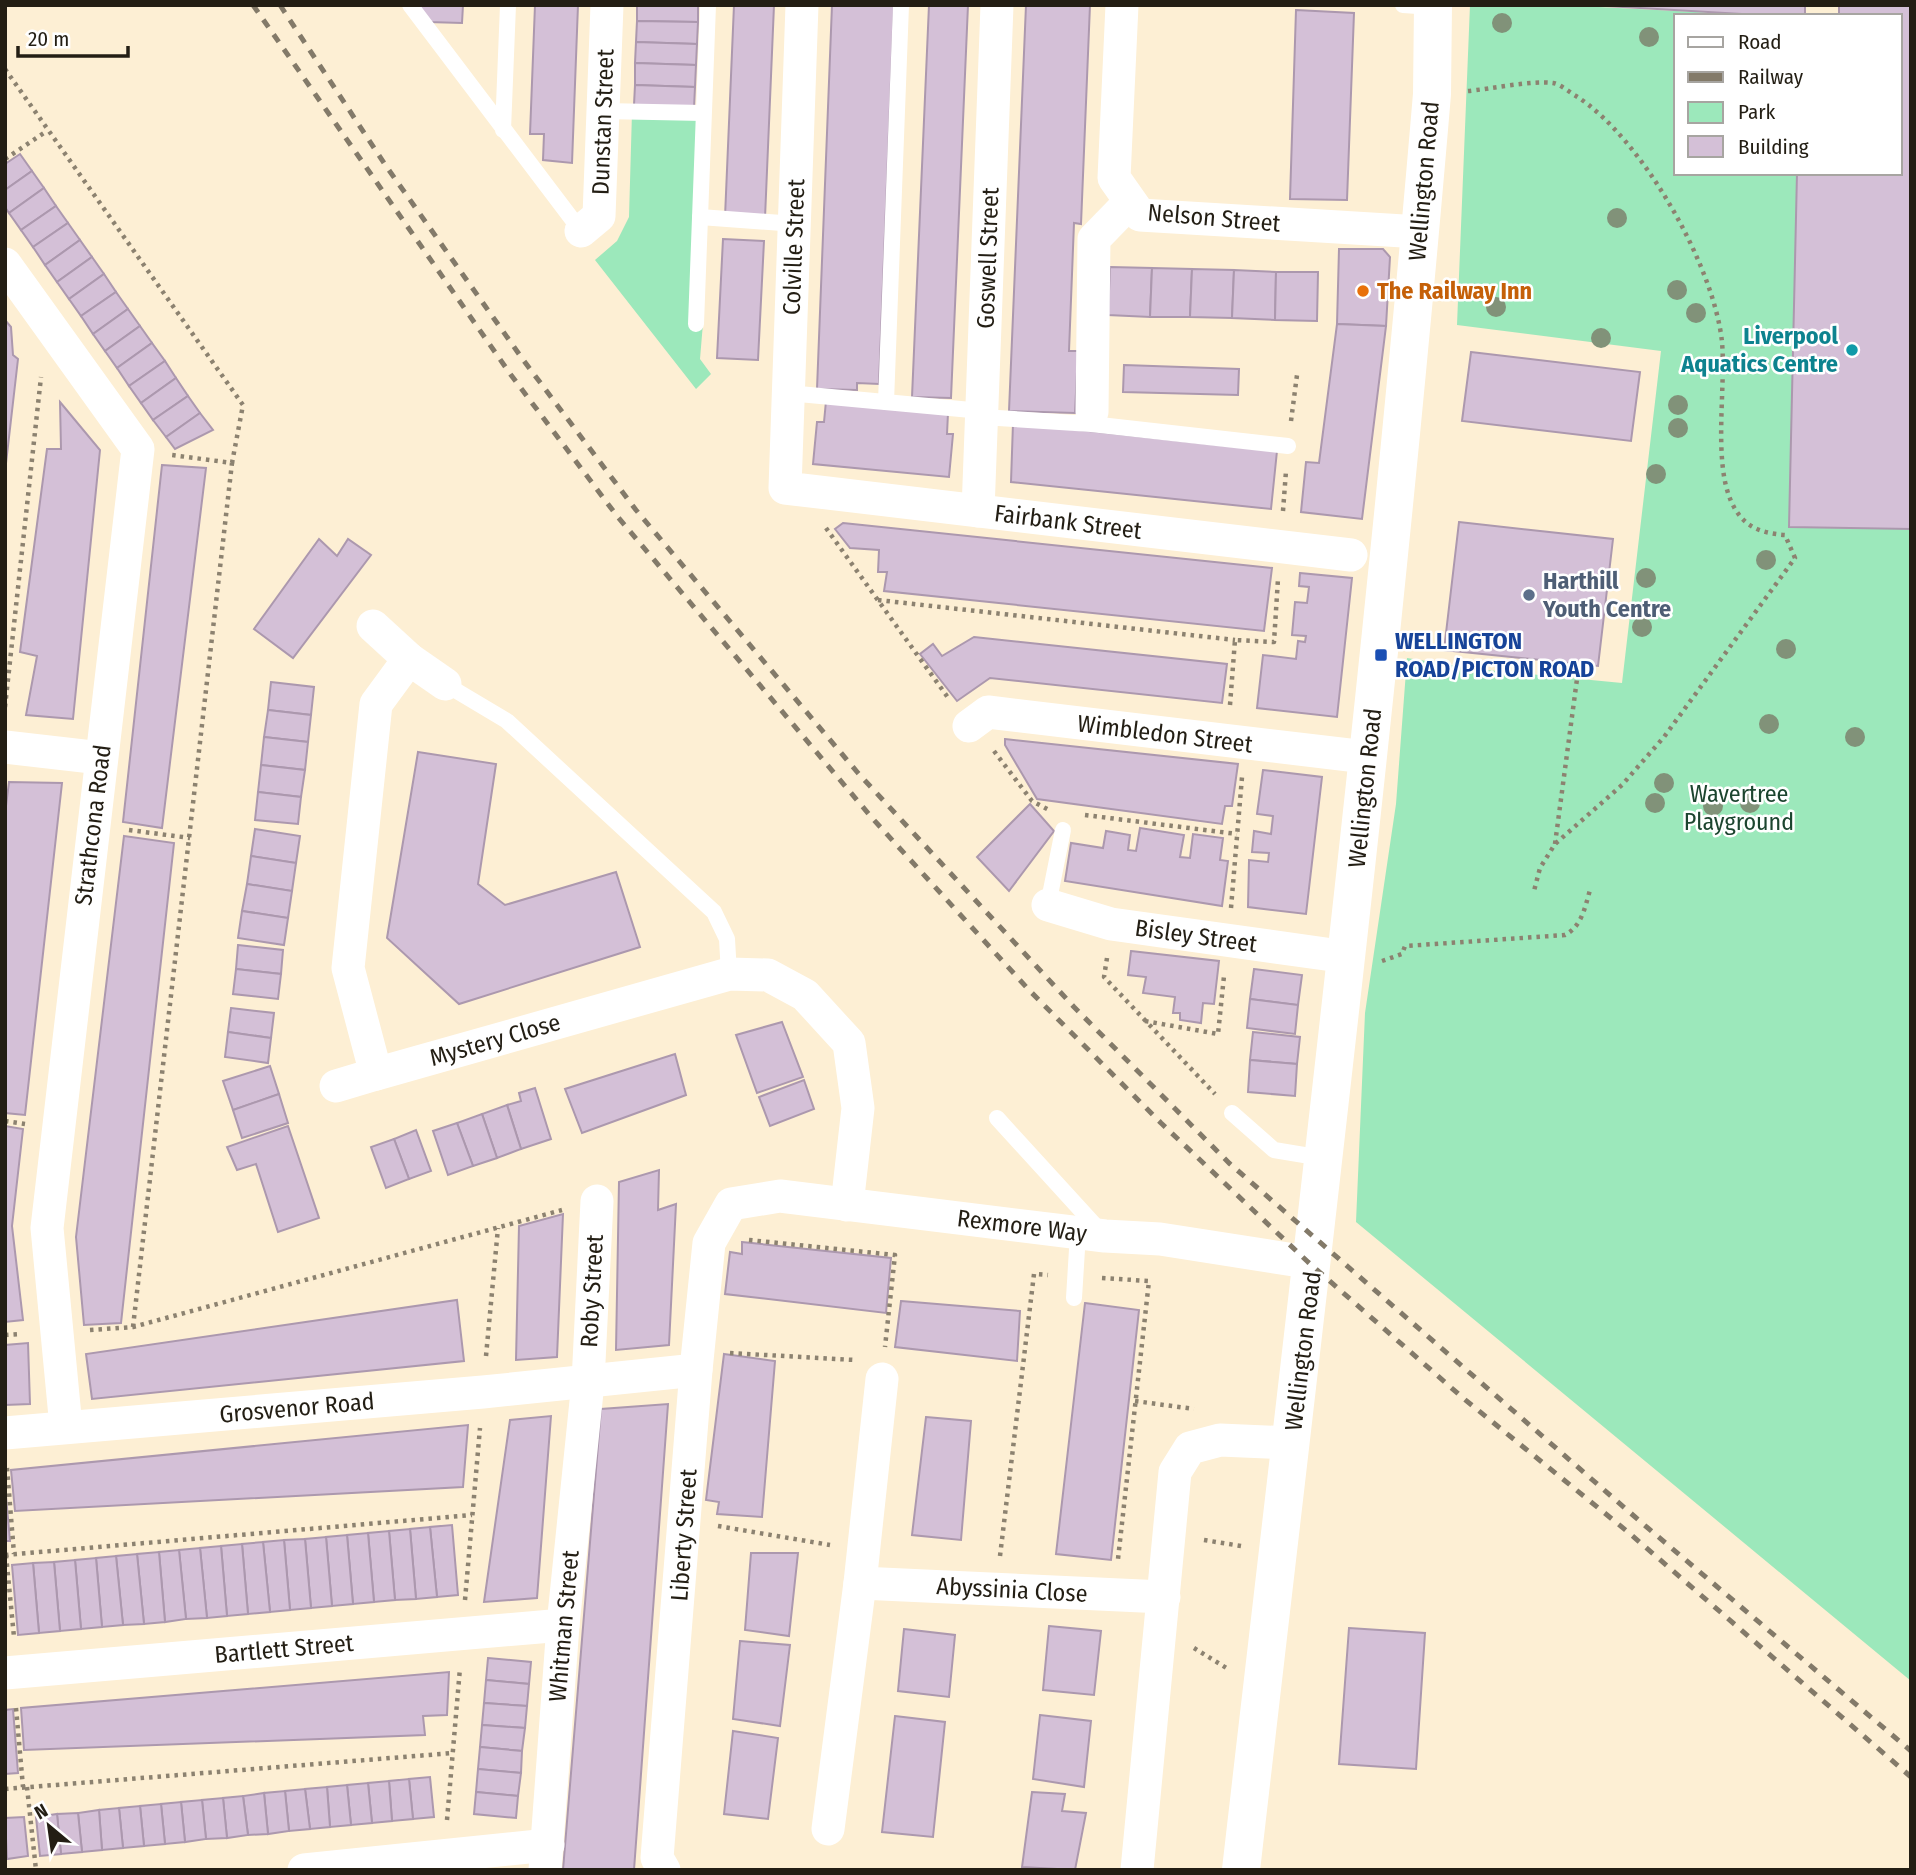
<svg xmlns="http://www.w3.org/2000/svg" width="1916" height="1875" viewBox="0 0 1916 1875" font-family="'Fira Sans Condensed',sans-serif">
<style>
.green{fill:#9ce8bb}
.building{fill:#d4c0d7;stroke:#ac98ae;stroke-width:2}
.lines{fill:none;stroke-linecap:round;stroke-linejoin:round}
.path{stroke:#8c8270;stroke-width:4.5;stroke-dasharray:3.5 5;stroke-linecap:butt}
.service{stroke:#fff;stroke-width:16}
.minor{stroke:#fff;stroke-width:33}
.secondary{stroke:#fff;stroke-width:38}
.rail{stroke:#837a69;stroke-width:5;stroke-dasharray:9 9;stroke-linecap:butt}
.tree{fill:#819279}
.food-dot{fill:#e8710a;stroke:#fff;stroke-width:2.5}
.culture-dot{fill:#0f9aa8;stroke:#fff;stroke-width:2.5}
.service-dot{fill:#5c6f8a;stroke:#fff;stroke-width:2.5}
.transit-dot{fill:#1a4fb4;stroke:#fff;stroke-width:2.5}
.labels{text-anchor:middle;stroke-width:5;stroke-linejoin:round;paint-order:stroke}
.street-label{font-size:24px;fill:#231e14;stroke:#fff}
.food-label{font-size:24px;font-weight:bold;fill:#c56008;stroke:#fff;text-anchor:start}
.culture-label{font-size:24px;font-weight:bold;fill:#0d838f;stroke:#fff;text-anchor:end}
.service-label{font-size:24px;font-weight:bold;fill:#4e5e75;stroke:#fff;text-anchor:start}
.transit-label{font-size:24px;font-weight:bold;fill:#164399;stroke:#fff;text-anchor:start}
.park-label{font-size:24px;fill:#1c452f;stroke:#fff}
</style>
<rect width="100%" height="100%" fill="#fdefd4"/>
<g class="green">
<polygon points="1470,5 1560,5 1773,16 1676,16 1676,173 1797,173 1789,527 1911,529 1911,1681 1356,1222 1365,1013 1396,804 1407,658 1477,669 1622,683 1661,351 1457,325"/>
<polygon points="632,112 703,113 703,323 700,359 711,374 696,389 595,260 617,241 629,217"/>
</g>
<g class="building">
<polygon points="415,5 463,5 462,23 428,22"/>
<polygon points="535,5 578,5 572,163 543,160 544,134 530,134"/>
<polygon points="637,5 698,5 698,22 637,21"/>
<polygon points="734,5 774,5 765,218 725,217"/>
<polygon points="832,5 894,5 879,384 857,383 857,390 817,389"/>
<polygon points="929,5 968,5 951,398 912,397"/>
<polygon points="1026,5 1090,5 1081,224 1074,223 1069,351 1078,351 1075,413 1009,411"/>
<polygon points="1589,5 1805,5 1805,16 1776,16"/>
<polygon points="1839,5 1911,5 1911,529 1789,527 1797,173 1900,173 1900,16 1839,16"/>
<polygon points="1296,10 1354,13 1347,200 1290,199"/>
<polygon points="637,21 698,22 697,44 636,42"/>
<polygon points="636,42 697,44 696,65 635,63"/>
<polygon points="635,63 696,65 695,87 635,85"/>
<polygon points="635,85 695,87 694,108 634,105"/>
<polygon points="20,154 32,171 5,190 5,164"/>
<polygon points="32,171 44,188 9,213 5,207 5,190"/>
<polygon points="44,188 56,206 21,230 9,213"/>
<polygon points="56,206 68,223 33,247 21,230"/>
<polygon points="68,223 80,240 45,265 33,247"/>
<polygon points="723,239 764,241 758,360 717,358"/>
<polygon points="80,240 92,257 57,282 45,265"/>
<polygon points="1339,249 1383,249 1390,257 1386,326 1337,324"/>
<polygon points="92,257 104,274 69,299 57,282"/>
<polygon points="1110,267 1152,268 1150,317 1108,315"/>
<polygon points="1152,268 1192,269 1190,317 1150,317"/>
<polygon points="1192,269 1234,270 1232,318 1190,317"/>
<polygon points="1234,270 1276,272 1275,320 1232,318"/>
<polygon points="1276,272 1318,272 1317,321 1275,320"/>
<polygon points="104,274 116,292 81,316 69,299"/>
<polygon points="116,292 128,309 93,334 81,316"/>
<polygon points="128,309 140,326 105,351 93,334"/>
<polygon points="5,320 11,327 13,355 18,359 5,472"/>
<polygon points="1337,324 1386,326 1362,519 1301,512 1306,462 1319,463"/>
<polygon points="140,326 152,343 117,368 105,351"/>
<polygon points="152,343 165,361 129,386 117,368"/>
<polygon points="1471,352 1640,372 1631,441 1462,421"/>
<polygon points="165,361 176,378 141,403 129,386"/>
<polygon points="1124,365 1239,369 1238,395 1123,392"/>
<polygon points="176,378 188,396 153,420 141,403"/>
<polygon points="188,396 200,413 166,437 153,420"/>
<polygon points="826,401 948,413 947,434 953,434 949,477 813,464 817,422 824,422"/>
<polygon points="60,402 100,450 73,719 26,715 37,656 20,652 47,449 61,449"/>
<polygon points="200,413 213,430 175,449 166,437"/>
<polygon points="1013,423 1277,451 1271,509 1011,482"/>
<polygon points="162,465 206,468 162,828 123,822"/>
<polygon points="1459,522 1613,539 1598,666 1444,650"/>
<polygon points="843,523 1272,568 1264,631 884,591 887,572 878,572 879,550 850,548 835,529"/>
<polygon points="319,539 337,556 348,539 371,555 293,658 254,629"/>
<polygon points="1300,573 1352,578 1337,717 1257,708 1263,655 1296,659 1298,641 1305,642 1306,636 1292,635 1295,602 1307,603 1309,587 1299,586"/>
<polygon points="974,637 1227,664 1222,703 990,678 957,701 920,654 933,644 942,656"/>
<polygon points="271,682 314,687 311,715 268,710"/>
<polygon points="268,710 311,715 308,742 264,737"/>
<polygon points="264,737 308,742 305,770 261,765"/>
<polygon points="1005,739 1238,764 1232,806 1225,806 1222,824 1037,799 1005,745"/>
<polygon points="418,752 496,764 478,884 505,905 616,872 640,947 459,1004 387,938"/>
<polygon points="261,765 305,770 301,797 258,792"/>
<polygon points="1263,770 1322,777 1306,914 1248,907 1249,860 1268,862 1269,853 1252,852 1254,831 1271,834 1273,816 1257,814"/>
<polygon points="9,782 62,783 25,1115 5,1113 5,814"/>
<polygon points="258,792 301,797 298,824 255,820"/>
<polygon points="1030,804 1054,831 1009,891 977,857"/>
<polygon points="1140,828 1184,835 1180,857 1190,858 1193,834 1223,838 1220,860 1228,861 1222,906 1065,881 1071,843 1103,848 1106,831 1130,835 1128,850 1136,851"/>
<polygon points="255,829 300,836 296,863 251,856"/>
<polygon points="124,836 174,843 121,1323 84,1325 76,1237"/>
<polygon points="251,856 296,863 292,891 247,884"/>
<polygon points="247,884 292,891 288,918 242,911"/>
<polygon points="242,911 288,918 284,945 238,938"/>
<polygon points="238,945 283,950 281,974 236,969"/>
<polygon points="1131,951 1219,961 1214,1004 1203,1003 1201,1023 1180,1020 1180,1013 1173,1013 1175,997 1143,993 1146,977 1128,975"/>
<polygon points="236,969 281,974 278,999 233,994"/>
<polygon points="1254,969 1302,975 1298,1005 1250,999"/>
<polygon points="1250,999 1298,1005 1295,1034 1247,1028"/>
<polygon points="231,1008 274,1013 271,1038 228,1032"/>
<polygon points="782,1022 803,1077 757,1093 736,1035"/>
<polygon points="228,1032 271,1038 268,1063 225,1057"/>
<polygon points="1253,1032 1300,1037 1297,1064 1250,1060"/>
<polygon points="675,1054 686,1095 582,1133 565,1089"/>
<polygon points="1250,1060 1297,1064 1295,1096 1248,1092"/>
<polygon points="270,1066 279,1094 233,1110 223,1081"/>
<polygon points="804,1080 814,1109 770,1126 759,1097"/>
<polygon points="535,1088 551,1139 521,1149 507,1105 521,1101 519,1093"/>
<polygon points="279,1094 288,1123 242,1138 233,1110"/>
<polygon points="507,1105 521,1149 497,1158 482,1114"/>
<polygon points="482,1114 497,1158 473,1166 457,1123"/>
<polygon points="457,1123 473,1166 448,1175 433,1131"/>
<polygon points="5,1126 23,1129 12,1226 23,1320 5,1322"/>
<polygon points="288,1126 319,1218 278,1232 256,1164 237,1170 227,1147"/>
<polygon points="416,1130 431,1171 409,1179 394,1139"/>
<polygon points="394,1139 409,1179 386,1188 371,1147"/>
<polygon points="659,1170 658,1210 676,1204 669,1345 616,1350 619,1182"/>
<polygon points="563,1214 557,1357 516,1360 519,1226"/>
<polygon points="742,1242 891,1258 886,1313 725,1294 730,1252 742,1254"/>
<polygon points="457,1300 464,1361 92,1399 86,1354"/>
<polygon points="901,1301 1020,1311 1017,1361 895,1347"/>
<polygon points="1085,1303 1139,1310 1111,1560 1056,1554"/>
<polygon points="28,1343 30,1404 5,1405 5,1345"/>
<polygon points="724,1354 775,1361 762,1517 717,1514 719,1502 706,1500"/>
<polygon points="668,1404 634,1870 563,1870 601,1409"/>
<polygon points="551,1416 537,1598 484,1602 510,1420"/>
<polygon points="926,1417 971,1421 961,1540 912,1535"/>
<polygon points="468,1425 463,1487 15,1511 11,1470"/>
<polygon points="5,1485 10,1541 5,1541"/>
<polygon points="452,1525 458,1595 437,1597 430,1527"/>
<polygon points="430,1527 437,1597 416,1599 410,1529"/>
<polygon points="410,1529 416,1599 395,1600 389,1531"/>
<polygon points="389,1531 395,1600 374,1602 368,1533"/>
<polygon points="368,1533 374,1602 353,1604 347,1535"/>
<polygon points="347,1535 353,1604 332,1606 326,1537"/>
<polygon points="326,1537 332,1606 311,1608 305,1539"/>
<polygon points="305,1539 311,1608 290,1610 284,1540"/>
<polygon points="284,1540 290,1610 270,1612 263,1542"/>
<polygon points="263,1542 270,1612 248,1614 242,1544"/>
<polygon points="242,1544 248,1614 227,1616 221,1546"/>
<polygon points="221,1546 227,1616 207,1618 200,1548"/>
<polygon points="200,1548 207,1618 186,1619 179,1550"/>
<polygon points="179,1550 186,1619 165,1622 159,1552"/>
<polygon points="159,1552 165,1622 144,1624 137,1554"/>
<polygon points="751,1553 798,1553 789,1636 745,1630"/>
<polygon points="137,1554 144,1624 123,1625 116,1556"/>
<polygon points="116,1556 123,1625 102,1627 96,1558"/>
<polygon points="96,1558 102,1627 81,1629 75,1560"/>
<polygon points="75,1560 81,1629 60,1631 54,1562"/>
<polygon points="54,1562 60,1631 39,1633 33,1563"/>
<polygon points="33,1563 39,1633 18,1635 12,1565"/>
<polygon points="1049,1626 1101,1631 1094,1695 1043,1690"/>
<polygon points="1349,1628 1425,1633 1416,1769 1339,1764"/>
<polygon points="904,1629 955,1635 949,1697 898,1691"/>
<polygon points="740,1641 790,1645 780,1726 733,1719"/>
<polygon points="488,1658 531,1662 529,1684 486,1680"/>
<polygon points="449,1672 447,1715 423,1716 425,1735 24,1750 21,1708"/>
<polygon points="486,1680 529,1684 527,1706 484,1703"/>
<polygon points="484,1703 527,1706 525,1728 482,1725"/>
<polygon points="13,1709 18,1773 5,1774 5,1710"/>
<polygon points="1040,1715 1091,1721 1084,1787 1033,1779"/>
<polygon points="895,1716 945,1722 933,1837 882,1832"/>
<polygon points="482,1725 525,1728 522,1751 480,1747"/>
<polygon points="733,1731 778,1738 768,1819 724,1814"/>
<polygon points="480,1747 522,1751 521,1773 478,1769"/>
<polygon points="478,1769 521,1773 518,1796 476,1792"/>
<polygon points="430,1777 434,1817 413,1819 409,1779"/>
<polygon points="409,1779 413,1819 392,1821 389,1781"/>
<polygon points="389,1781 392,1821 372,1823 368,1783"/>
<polygon points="368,1783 372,1823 351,1825 347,1785"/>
<polygon points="347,1785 351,1825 330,1827 327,1787"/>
<polygon points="327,1787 330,1827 310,1829 305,1789"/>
<polygon points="305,1789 310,1829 289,1831 285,1791"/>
<polygon points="285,1791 289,1831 268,1834 264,1793"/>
<polygon points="476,1792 518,1796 516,1818 474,1814"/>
<polygon points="1032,1792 1065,1794 1062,1811 1086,1813 1075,1870 1022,1867"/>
<polygon points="264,1793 268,1834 248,1835 243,1796"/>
<polygon points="243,1796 248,1835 227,1838 223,1798"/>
<polygon points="223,1798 227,1838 206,1839 202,1800"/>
<polygon points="202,1800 206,1839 185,1842 181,1802"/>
<polygon points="181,1802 185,1842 165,1844 161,1804"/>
<polygon points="161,1804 165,1844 144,1846 140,1806"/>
<polygon points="140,1806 144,1846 123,1848 119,1808"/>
<polygon points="119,1808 123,1848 102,1850 99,1810"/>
<polygon points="99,1810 102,1850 82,1852 78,1813"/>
<polygon points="78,1813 82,1852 61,1854 57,1814"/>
<polygon points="57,1814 61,1854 40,1856 36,1817"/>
<polygon points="24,1817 28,1856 7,1859 5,1818"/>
</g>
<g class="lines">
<g class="path">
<polyline points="5,69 243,405 232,463"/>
<path d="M1468 91C1490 89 1533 80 1553 83 1560 84 1569 92 1576 96 1641 137 1714 265 1722 342 1726 388 1713 460 1731 501 1742 526 1759 533 1785 535L1795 558 1664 737 1622 785 1555 844 1540 868 1534 891"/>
<polyline points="5,159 47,131"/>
<polyline points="1291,421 1297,375"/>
<polyline points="1283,511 1286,471"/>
<polyline points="826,528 949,699"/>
<polyline points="878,600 1235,640"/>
<polyline points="1230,705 1235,640 1274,642 1278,579"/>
<polyline points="5,707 41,377"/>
<polyline points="994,751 1032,801 1049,810"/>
<polyline points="1085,815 1237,834"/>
<polyline points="129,830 190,838"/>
<polyline points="1555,844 1579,664"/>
<polyline points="1231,908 1242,777"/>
<polyline points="1107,958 1104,977 1215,1094"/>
<path d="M1382 961 1402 954 1405 946 1565 935C1582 926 1585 907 1590 890"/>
<polyline points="1145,1021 1218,1034 1224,976"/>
<polyline points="5,1121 25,1124"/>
<polyline points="749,1240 895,1255 885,1347"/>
<polyline points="1102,1278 1149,1281 1118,1559"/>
<polyline points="133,1327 232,463 172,455"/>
<polyline points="90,1330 133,1327 562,1210"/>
<polyline points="5,1335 21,1334"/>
<polyline points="730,1353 855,1360"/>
<polyline points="486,1356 498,1228"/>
<polyline points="1135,1401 1194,1409"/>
<polyline points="7,1468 14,1554"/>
<polyline points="718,1526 830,1545"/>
<polyline points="1204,1540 1241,1546"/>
<polyline points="5,1555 472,1515"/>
<polyline points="6,1555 14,1637"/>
<polyline points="1000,1556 1034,1274 1048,1275"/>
<polyline points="465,1600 480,1428"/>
<polyline points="1194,1648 1228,1669"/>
<polyline points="16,1708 23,1787"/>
<polyline points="27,1787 36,1870"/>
<polyline points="5,1789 453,1753"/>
<polyline points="447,1820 460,1668"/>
</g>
<g class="service">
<polyline points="410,5 581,231"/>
<polyline points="1403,5 1433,7"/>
<polyline points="603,111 703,113"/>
<polyline points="503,130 508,5"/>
<polyline points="700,217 795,224"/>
<polyline points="696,324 708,5"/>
<polyline points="788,393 982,411"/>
<polyline points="886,402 901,5"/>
<polyline points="982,417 1091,424 1288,446"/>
<polyline points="445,684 507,721 714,912 727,939 729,974"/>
<polyline points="1048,905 1063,830"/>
<polyline points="1232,1113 1274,1150 1322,1158"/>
<polyline points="997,1118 1101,1232"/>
<polyline points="1074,1298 1078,1233"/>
</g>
<g class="minor">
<polyline points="802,5 785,488 1351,555"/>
<polyline points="1122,5 1114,178 1140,215 1420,232"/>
<polyline points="581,231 599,216 607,5"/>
<polyline points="5,264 138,449 47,1228 66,1427"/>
<polyline points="1092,412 1094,239 1130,202"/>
<polyline points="978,511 997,5"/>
<polyline points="373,626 409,659 445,684"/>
<polyline points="409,659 376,704 348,968 376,1074 729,974 768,975 805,995 849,1043 858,1108 847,1205"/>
<polyline points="969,726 988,712 1366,757"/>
<polyline points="5,747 101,758"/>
<polyline points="1048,905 1111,924 1347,957"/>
<polyline points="336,1086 376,1074"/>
<polyline points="5,1433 483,1392 696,1370"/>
<polyline points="860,1583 1164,1597"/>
<polyline points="5,1673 563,1625"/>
<polyline points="828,1829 860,1583 882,1379"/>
<polyline points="304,1870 548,1845"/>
<polyline points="545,1870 563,1625 588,1382 597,1201"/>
<polyline points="664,1870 657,1858 696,1370 709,1243 731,1204 780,1196 1105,1236 1160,1239 1313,1263"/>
<polyline points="1137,1870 1175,1472 1190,1448 1220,1440 1292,1443"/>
</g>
<path class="secondary" d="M1241 1870C1309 1278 1382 687 1432 94L1433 5"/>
<g class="rail">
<polyline points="253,5 511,375 617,516 873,819 1029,990 1161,1123 1308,1262 1463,1398 1628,1532 1911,1777"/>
<polyline points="280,5 386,166 524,361 636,510 858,773 1074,1007 1229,1163 1642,1523 1911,1751"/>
</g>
</g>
<g class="tree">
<circle cx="1502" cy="23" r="10"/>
<circle cx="1649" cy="37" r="10"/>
<circle cx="1617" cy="218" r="10"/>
<circle cx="1677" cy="290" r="10"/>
<circle cx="1496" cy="307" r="10"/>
<circle cx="1696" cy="313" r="10"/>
<circle cx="1601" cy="338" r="10"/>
<circle cx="1678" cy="405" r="10"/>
<circle cx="1678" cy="428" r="10"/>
<circle cx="1656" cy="474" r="10"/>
<circle cx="1766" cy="560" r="10"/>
<circle cx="1646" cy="578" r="10"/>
<circle cx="1642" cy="627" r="10"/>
<circle cx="1786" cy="649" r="10"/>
<circle cx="1769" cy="724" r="10"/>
<circle cx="1855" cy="737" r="10"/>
<circle cx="1664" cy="783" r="10"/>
<circle cx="1655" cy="803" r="10"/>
<circle cx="1750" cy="803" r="10"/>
<circle cx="1713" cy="806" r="10"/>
</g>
<circle class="food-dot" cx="1363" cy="291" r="7"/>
<circle class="culture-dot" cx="1852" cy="350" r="7"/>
<circle class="service-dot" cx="1529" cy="595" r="7"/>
<rect class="transit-dot" x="1374" y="648" width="14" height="14" rx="3.5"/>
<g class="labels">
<g class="street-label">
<text transform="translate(603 122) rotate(-88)" y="8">Dunstan Street</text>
<text transform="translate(1424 181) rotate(-85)" y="8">Wellington Road</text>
<text transform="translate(1214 218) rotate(5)" y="8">Nelson Street</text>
<text transform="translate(794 247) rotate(-88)" y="8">Colville Street</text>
<text transform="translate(988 258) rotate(-88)" y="8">Goswell Street</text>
<text transform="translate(1068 522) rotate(7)" y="8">Fairbank Street</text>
<text transform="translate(1165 734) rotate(7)" y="8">Wimbledon Street</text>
<text transform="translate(1365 788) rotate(-84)" y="8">Wellington Road</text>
<text transform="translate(93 825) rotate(-83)" y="8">Strathcona Road</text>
<text transform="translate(1196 936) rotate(8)" y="8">Bisley Street</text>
<text transform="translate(495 1040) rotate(-16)" y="8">Mystery Close</text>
<text transform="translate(1022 1226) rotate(7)" y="8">Rexmore Way</text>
<text transform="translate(592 1291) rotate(-87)" y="8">Roby Street</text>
<text transform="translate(1303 1351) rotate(-83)" y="8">Wellington Road</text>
<text transform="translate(297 1408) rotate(-5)" y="8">Grosvenor Road</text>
<text transform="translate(684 1535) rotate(-86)" y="8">Liberty Street</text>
<text transform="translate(1012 1590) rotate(3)" y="8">Abyssinia Close</text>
<text transform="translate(564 1626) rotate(-85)" y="8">Whitman Street</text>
<text transform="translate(284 1649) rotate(-5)" y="8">Bartlett Street</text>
</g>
<g class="food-label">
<text x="1377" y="299">The Railway Inn</text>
</g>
<g class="culture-label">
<text x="1838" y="344">Liverpool<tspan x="1838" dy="28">Aquatics Centre</tspan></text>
</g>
<g class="service-label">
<text x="1543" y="589">Harthill<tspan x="1543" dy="28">Youth Centre</tspan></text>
</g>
<g class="transit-label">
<text x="1395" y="649">WELLINGTON<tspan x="1395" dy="28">ROAD/PICTON ROAD</tspan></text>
</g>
<g class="park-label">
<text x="1739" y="802">Wavertree<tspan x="1739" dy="28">Playground</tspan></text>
</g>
</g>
<rect width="1916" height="1875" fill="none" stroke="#231e14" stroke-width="14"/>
<rect x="1674" y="14" width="228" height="161" fill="#ffffff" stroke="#a7a5a1" stroke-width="2"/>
<rect x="1688" y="37" width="35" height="10" fill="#ffffff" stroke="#a7a5a1" stroke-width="2"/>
<text x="1738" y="49" font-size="21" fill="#231e14">Road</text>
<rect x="1688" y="72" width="35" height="10" fill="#837a69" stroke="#a7a5a1" stroke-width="2"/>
<text x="1738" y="84" font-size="21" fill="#231e14">Railway</text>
<rect x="1688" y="102" width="35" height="21" fill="#9ce8bb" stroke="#a7a5a1" stroke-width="2"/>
<text x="1738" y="119" font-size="21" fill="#231e14">Park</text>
<rect x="1688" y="136" width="35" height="21" fill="#d4c0d7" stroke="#a7a5a1" stroke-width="2"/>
<text x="1738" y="154" font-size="21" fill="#231e14">Building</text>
<g transform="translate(49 1826) rotate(331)" stroke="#ffffff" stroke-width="5" paint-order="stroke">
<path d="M0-5L12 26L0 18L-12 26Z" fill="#231e14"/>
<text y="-10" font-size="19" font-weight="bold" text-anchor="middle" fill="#231e14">N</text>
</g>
<path d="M18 46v10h110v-10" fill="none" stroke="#231e14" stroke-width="3.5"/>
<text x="28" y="46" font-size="21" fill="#231e14" stroke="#ffffff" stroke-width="5" paint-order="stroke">20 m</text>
</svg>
